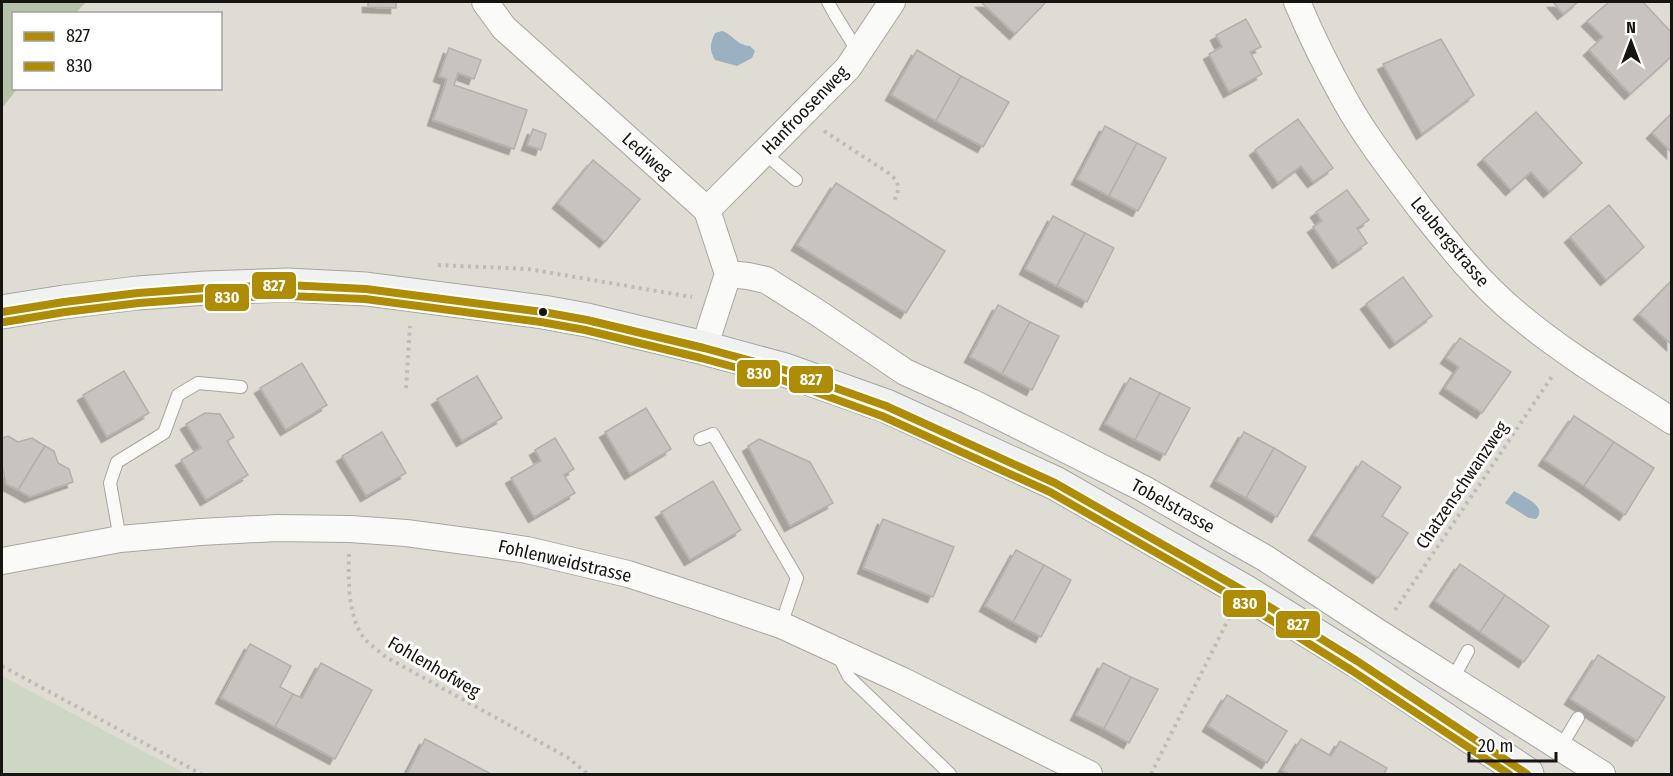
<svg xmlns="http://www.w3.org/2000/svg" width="1673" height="776" viewBox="0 0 1673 776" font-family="'Fira Sans Condensed',sans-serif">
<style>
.green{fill:#cdd7c3}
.forest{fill:#b7c2ab}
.water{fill:#9ab1c1}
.building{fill:#c8c3bf;stroke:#b4afab;stroke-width:1.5;filter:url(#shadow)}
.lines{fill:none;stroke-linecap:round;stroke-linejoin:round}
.service-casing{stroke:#a8a6a0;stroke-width:14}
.minor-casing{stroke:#a8a6a0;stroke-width:28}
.secondary-casing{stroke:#a8a6a0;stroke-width:35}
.path{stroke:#bebcba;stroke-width:4;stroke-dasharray:3 4.5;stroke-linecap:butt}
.service{stroke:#fafaf9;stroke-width:12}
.minor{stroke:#fafaf9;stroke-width:26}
.secondary{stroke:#eff2f0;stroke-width:33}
.bus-1-casing{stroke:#fff;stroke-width:12}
.bus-2-casing{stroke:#fff;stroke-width:12}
.bus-1{stroke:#ae8c06;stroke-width:8}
.bus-2{stroke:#ae8c06;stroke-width:8}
.bus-dot{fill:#171510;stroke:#fff;stroke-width:2}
.labels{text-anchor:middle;stroke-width:6;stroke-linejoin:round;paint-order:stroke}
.street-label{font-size:18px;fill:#171510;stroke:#fff}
.line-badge{stroke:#fff;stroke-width:2}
.badge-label{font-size:16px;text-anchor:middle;font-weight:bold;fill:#fff}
</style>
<defs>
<filter id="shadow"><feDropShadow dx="-5.5" dy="5.5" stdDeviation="0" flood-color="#0004"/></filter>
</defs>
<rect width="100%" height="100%" fill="#dfdcd4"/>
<polygon class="green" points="2,676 186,774 2,774"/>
<polygon class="forest" points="2,2 86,2 76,13 14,14 14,88 17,89 2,108"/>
<g class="water">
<path d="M722 31C734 35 736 45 750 46L755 51 752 58 737 66 715 60C709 49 710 44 715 33Z"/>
<path d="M1514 491C1524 497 1548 506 1536 519L1529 518 1505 503Z"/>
</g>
<g class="building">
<polygon points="368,2 396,2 396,8 368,7"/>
<polygon points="981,2 1046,2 1015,34"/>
<polygon points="1553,2 1578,2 1563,14"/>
<polygon points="1609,2 1643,2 1672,33 1672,56 1630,94 1589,50 1603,37 1587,21"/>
<polygon points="1246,19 1261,47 1250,52 1262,74 1229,92 1209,54 1222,47 1216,35"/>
<polygon points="1441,39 1474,95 1422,134 1383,64"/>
<polygon points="449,48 481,60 474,79 458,73 454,85 527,110 514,149 433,120 447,79 439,76"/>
<polygon points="917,50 961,76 936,121 891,95"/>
<polygon points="961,76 1009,102 983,147 936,121"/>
<polygon points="1536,112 1582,163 1549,192 1531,172 1511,190 1483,159"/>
<polygon points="1672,113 1672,153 1652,133"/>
<polygon points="1298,119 1333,168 1313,182 1301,166 1278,183 1255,150"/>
<polygon points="1105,126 1137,143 1109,196 1077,179"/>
<polygon points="533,129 546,134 541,150 527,145"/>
<polygon points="1137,143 1166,158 1138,211 1109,196"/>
<polygon points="593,160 640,199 605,242 558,203"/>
<polygon points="836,183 945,251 906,313 797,245"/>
<polygon points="1347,190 1369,220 1357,228 1367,243 1338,263 1313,227 1322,221 1316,212"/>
<polygon points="1609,205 1644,247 1606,280 1570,237"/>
<polygon points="1053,216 1085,233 1057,286 1025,269"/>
<polygon points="1085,233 1114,248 1087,302 1057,286"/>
<polygon points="1403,277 1432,316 1395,343 1366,304"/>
<polygon points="1672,280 1672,345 1639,314"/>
<polygon points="998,305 1030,322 1002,374 970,357"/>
<polygon points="1030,322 1059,336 1032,390 1002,374"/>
<polygon points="1460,338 1511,372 1482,413 1445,388 1459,367 1446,358"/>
<polygon points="302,363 327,405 286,430 260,388"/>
<polygon points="124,371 149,413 107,437 83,395"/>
<polygon points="477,376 502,418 462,441 437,399"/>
<polygon points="1130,378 1160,393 1135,440 1105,424"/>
<polygon points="1160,393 1190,408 1165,455 1135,440"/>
<polygon points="646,408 671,449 630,474 605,432"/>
<polygon points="205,413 220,414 234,437 227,441 248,475 206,500 181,460 201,448 186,424"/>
<polygon points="1574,416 1614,442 1584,486 1544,460"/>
<polygon points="382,432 406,473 366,496 342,456"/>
<polygon points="1244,432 1274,448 1246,498 1216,481"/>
<polygon points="8,436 18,442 32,438 45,446 18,490 6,484 2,465 2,438"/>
<polygon points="555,438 574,469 564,475 575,493 534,517 511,478 541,461 535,450"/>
<polygon points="759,439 810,462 833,503 790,526 748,446"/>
<polygon points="1614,442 1654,468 1625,515 1584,486"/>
<polygon points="45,446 54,451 58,463 69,469 73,482 30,497 18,490"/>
<polygon points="1274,448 1306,467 1277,517 1246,498"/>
<polygon points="1362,461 1401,487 1382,516 1408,533 1378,578 1314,535"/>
<polygon points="713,481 741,530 690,560 661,512"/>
<polygon points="883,519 954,547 933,597 863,568"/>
<polygon points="1016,550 1044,565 1013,622 985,606"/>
<polygon points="1460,564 1505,595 1480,632 1435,601"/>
<polygon points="1044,565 1071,580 1041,637 1013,622"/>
<polygon points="1505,595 1549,626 1524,662 1480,632"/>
<polygon points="250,644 291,666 280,687 293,694 275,727 221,698"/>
<polygon points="1598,655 1665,697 1637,741 1570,699"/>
<polygon points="321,663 372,690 335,759 275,727 293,694 302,698"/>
<polygon points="1103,663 1131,677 1104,729 1076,715"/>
<polygon points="1131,677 1158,689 1129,743 1104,729"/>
<polygon points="1227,695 1287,731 1267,763 1208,726"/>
<polygon points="425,739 491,774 407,774"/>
<polygon points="1301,739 1331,756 1340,741 1387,768 1384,774 1289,774 1282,770"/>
</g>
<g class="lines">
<g class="service-casing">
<g id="service">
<polyline points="828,2 834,13 858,52"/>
<polyline points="764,153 796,180"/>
<polyline points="700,439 713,434 797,578 781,625"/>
<polyline points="120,539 110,483 117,462 164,433 178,395 198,383 241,387"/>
<polyline points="837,653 849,677 950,774"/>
<polyline points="1452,680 1468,651"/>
<polyline points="1560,748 1578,718"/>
</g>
</g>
<g class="minor-casing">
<g id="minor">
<polyline points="485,2 504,28 707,210 728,274 704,348"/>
<path d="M1297 2C1311 35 1327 68 1345 100 1366 138 1394 173 1420 208 1450 246 1480 284 1518 315 1566 355 1620 387 1672 421"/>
<polyline points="707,210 848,68 892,2"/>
<polyline points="728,274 748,276 766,280 818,313 905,372 971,402 1059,446 1144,489 1233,540 1265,558 1379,633 1602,774"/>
<polyline points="2,561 120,539 200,532 277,528 350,529 406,533 488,544 527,550 628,574 705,599 781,625 901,680 1089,774"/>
</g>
</g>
<g class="secondary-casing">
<polyline id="secondary" points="2,312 64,302 138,293 206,288 287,285 366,289 543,312 587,320 704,348 785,370 886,406 1055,483 1244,591 1357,661 1527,774"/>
</g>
<g class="path">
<path d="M824 131 890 174C900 183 900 189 894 201"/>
<polyline points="438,265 528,269 692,297"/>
<polyline points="406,388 410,326"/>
<path d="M349 554C348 579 348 618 364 638 370 645 379 651 386 657L567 757 588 774"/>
<polyline points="1395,610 1553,375"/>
<polyline points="2,666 201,774"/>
<polyline points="1151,774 1229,618"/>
</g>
<use href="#service" class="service"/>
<use href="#minor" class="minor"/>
<use href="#secondary" class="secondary"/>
<g class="bus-1-casing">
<polyline id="bus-1" points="2,312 64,302 138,293 206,288 287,285 366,289 543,312 587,320 704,348 785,370 886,406 1055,483 1244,591 1357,661 1527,774"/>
</g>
<g class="bus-2-casing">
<polyline id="bus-2" points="4,322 65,312 139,303 207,298 287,296 365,299 541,322 585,330 701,358 782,380 882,416 1050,492 1239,600 1351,670 1509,774"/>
</g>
<use href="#bus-1" class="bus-1"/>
<use href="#bus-2" class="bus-2"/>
</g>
<circle class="bus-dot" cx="543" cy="312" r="5"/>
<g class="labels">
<g class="street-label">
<text transform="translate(805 110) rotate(-46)" y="6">Hanfroosenweg</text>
<text transform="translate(647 156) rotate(42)" y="6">Lediweg</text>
<text transform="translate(1450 242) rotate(50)" y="6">Leubergstrasse</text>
<text transform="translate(1462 485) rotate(-56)" y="6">Chatzenschwanzweg</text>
<text transform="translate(1173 506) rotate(29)" y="6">Tobelstrasse</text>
<text transform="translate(565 561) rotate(13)" y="6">Fohlenweidstrasse</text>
<text transform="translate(434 667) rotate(30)" y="6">Fohlenhofweg</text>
</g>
</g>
<g class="line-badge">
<rect x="251" y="271" width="46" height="29" rx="6" fill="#ae8c06"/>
<rect x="204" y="283" width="46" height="29" rx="6" fill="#ae8c06"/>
<rect x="736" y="359" width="45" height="29" rx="6" fill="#ae8c06"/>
<rect x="788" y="365" width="46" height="29" rx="6" fill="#ae8c06"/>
<rect x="1222" y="589" width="45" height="29" rx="6" fill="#ae8c06"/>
<rect x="1275" y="610" width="46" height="29" rx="6" fill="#ae8c06"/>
</g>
<g class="badge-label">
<text x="274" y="291">827</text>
<text x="227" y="303">830</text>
<text x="759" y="379">830</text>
<text x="811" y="385">827</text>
<text x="1245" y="609">830</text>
<text x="1298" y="630">827</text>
</g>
<rect width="1673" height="776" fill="none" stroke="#171510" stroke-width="6"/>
<rect x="12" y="12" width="210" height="78" fill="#ffffff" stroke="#a2a19f" stroke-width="1.5"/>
<rect x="24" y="32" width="30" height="9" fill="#ae8c06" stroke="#a2a19f" stroke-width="1.5"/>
<text x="66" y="42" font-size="18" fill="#171510">827</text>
<rect x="24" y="62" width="30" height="9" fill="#ae8c06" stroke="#a2a19f" stroke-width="1.5"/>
<text x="66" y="72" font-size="18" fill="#171510">830</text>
<g transform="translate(1631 42)" stroke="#ffffff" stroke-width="4.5" paint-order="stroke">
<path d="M0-4.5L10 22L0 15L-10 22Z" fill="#171510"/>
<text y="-9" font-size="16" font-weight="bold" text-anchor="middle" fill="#171510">N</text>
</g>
<path d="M1469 752v9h87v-9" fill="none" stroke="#171510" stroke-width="3"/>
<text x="1478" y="752" font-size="18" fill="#171510" stroke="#ffffff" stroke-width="4.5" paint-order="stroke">20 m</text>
</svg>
